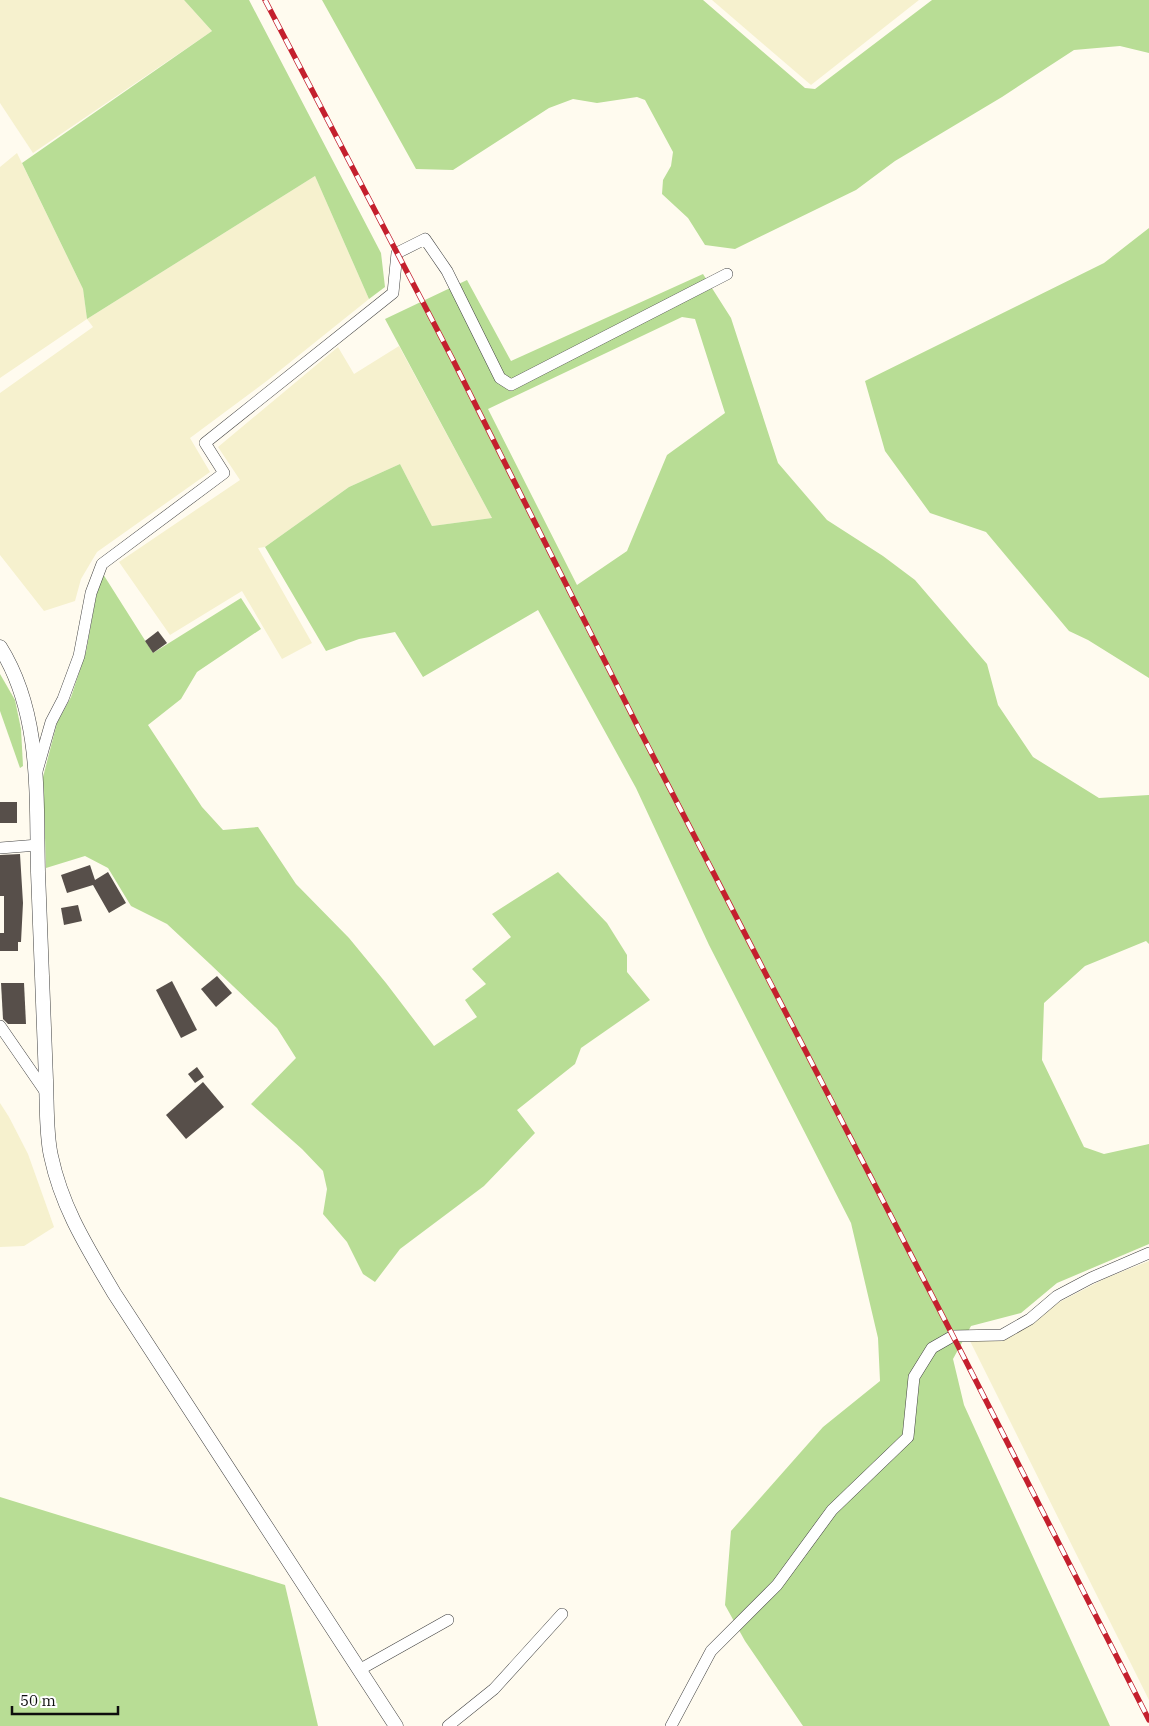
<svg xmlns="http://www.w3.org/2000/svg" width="1149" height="1726" viewBox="0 0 1149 1726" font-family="'IBM Plex Serif',serif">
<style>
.farmland{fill:#f6f1ce}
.forest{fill:#b8dd95;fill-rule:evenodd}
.building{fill:#574f4a}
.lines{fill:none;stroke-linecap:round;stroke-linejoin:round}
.minor-casing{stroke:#414141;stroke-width:12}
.tertiary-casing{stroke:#414141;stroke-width:15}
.minor{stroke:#fff;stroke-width:11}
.tertiary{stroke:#fff;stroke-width:14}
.rail-casing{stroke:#c4202e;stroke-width:5.5}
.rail{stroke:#fff;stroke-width:4;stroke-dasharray:11;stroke-linecap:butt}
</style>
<rect width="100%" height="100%" fill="#fffbef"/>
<g class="farmland">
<polygon points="0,0 184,0 212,31 33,153 0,103"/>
<polygon points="712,0 919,0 811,85"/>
<polygon points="17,153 83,289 87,319 315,176 369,299 268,380 190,438 210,472 97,552 81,579 75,601 44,611 0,555 0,393 93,327 87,319 0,378 0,167"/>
<polygon points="399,346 492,518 432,526 400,464 349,487 265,547 258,548 312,643 282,659 242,591 170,635 119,562 240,480 218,447 338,347 354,374"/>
<polygon points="0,1103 9,1117 28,1154 54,1227 24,1246 0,1247"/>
<polygon points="1149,1261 1149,1700 967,1335 1012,1336 1044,1310 1106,1278"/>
</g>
<g class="forest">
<polygon points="184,0 249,0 381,253 385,287 369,299 315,176 87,319 83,289 22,163 212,31"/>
<polygon points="322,0 703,0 805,88 815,89 932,0 1149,0 1149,53 1120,46 1074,50 1002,97 895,161 856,190 735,249 705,245 688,218 662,194 663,180 671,166 673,152 645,100 637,97 597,103 573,99 549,108 453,170 416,169"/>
<polygon points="1149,228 1149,678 1088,640 1069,631 986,532 930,513 885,451 865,381 1104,263"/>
<path d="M703 274 731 318 778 463 827 520 883 556 915 580 987 664 998 705 1033 757 1099 798 1149 795V944L1146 941 1085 966 1044 1003 1042 1060 1084 1147 1104 1154 1149 1144V1244L1057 1283 1021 1313 971 1326 953 1359 964 1405 1110 1726H803L745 1641 725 1605 731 1531 823 1427 880 1381 878 1338 851 1223 709 945 636 788 538 610 423 677 395 632 359 639 326 651 265 547 349 487 400 464 432 526 492 518 385 319 467 280 511 361ZM682 317 695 319 725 413 667 455 627 551 577 585 488 409Z"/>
<polygon points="103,574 153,653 241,598 261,629 197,672 181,699 148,725 202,807 223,830 258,827 296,884 349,938 386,983 434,1046 477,1017 465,1000 486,984 472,969 511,937 492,914 558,872 607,923 627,955 627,972 650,1000 581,1048 575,1064 517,1110 535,1133 484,1186 400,1249 375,1282 363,1274 347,1242 323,1214 327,1189 323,1171 302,1149 251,1104 296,1058 277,1028 210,964 167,924 131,906 108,868 85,856 46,868 43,777 57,723 71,697 86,652 96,597"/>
<polygon points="0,674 15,700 21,729 23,766 20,768 0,711"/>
<polygon points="0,1497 285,1585 318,1726 0,1726"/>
</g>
<g class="building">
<polygon points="158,631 167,643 153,653 145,641"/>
<rect x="0" y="802" width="17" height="21"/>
<polygon points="20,854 23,903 21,942 18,942 18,951 0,951 0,933 4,933 4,896 0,896 0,855"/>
<polygon points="90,865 95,880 108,872 126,903 109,913 93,885 67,893 61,875"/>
<polygon points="78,905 82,921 64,925 61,908"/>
<polygon points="217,976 232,993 216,1007 201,989"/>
<polygon points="172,981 197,1030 181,1038 156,990"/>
<polygon points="1,983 24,983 26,1024 8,1024 3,1019"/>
<polygon points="197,1067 204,1077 195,1083 188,1074"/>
<polygon points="203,1082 224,1107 186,1139 166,1115"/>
</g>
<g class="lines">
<g class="minor-casing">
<g id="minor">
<polyline points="37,771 51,722 63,699 79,656 91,593 102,564 224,473 205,443 393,293 397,253 425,239 447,271 500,378 511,385 727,274"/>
<polyline points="0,848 38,845"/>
<polyline points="0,1026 47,1094"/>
<polyline points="359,1670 448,1620"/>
<polyline points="448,1726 494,1689 562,1614"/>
<polyline points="671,1726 711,1651 777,1585 832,1510 908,1437 914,1377 932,1348 953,1336 1002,1335 1030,1319 1057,1296 1091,1278 1149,1253"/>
</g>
</g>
<g class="tertiary-casing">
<path id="tertiary" d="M0 647C42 714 36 796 38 872 41 941 43 1011 46 1080 47 1102 46 1135 51 1156 62 1208 87 1247 114 1293L396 1726"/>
</g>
<use href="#minor" class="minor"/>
<use href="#tertiary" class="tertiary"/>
<g class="rail-casing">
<polyline id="rail" points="265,0 452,358 638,727 953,1336 1149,1720"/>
</g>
<use href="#rail" class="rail"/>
</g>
<path d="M12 1706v8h106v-8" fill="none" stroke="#0e0e0e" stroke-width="2.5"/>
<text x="20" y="1706" font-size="15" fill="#0e0e0e" stroke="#ffffff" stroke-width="4" paint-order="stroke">50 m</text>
</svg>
